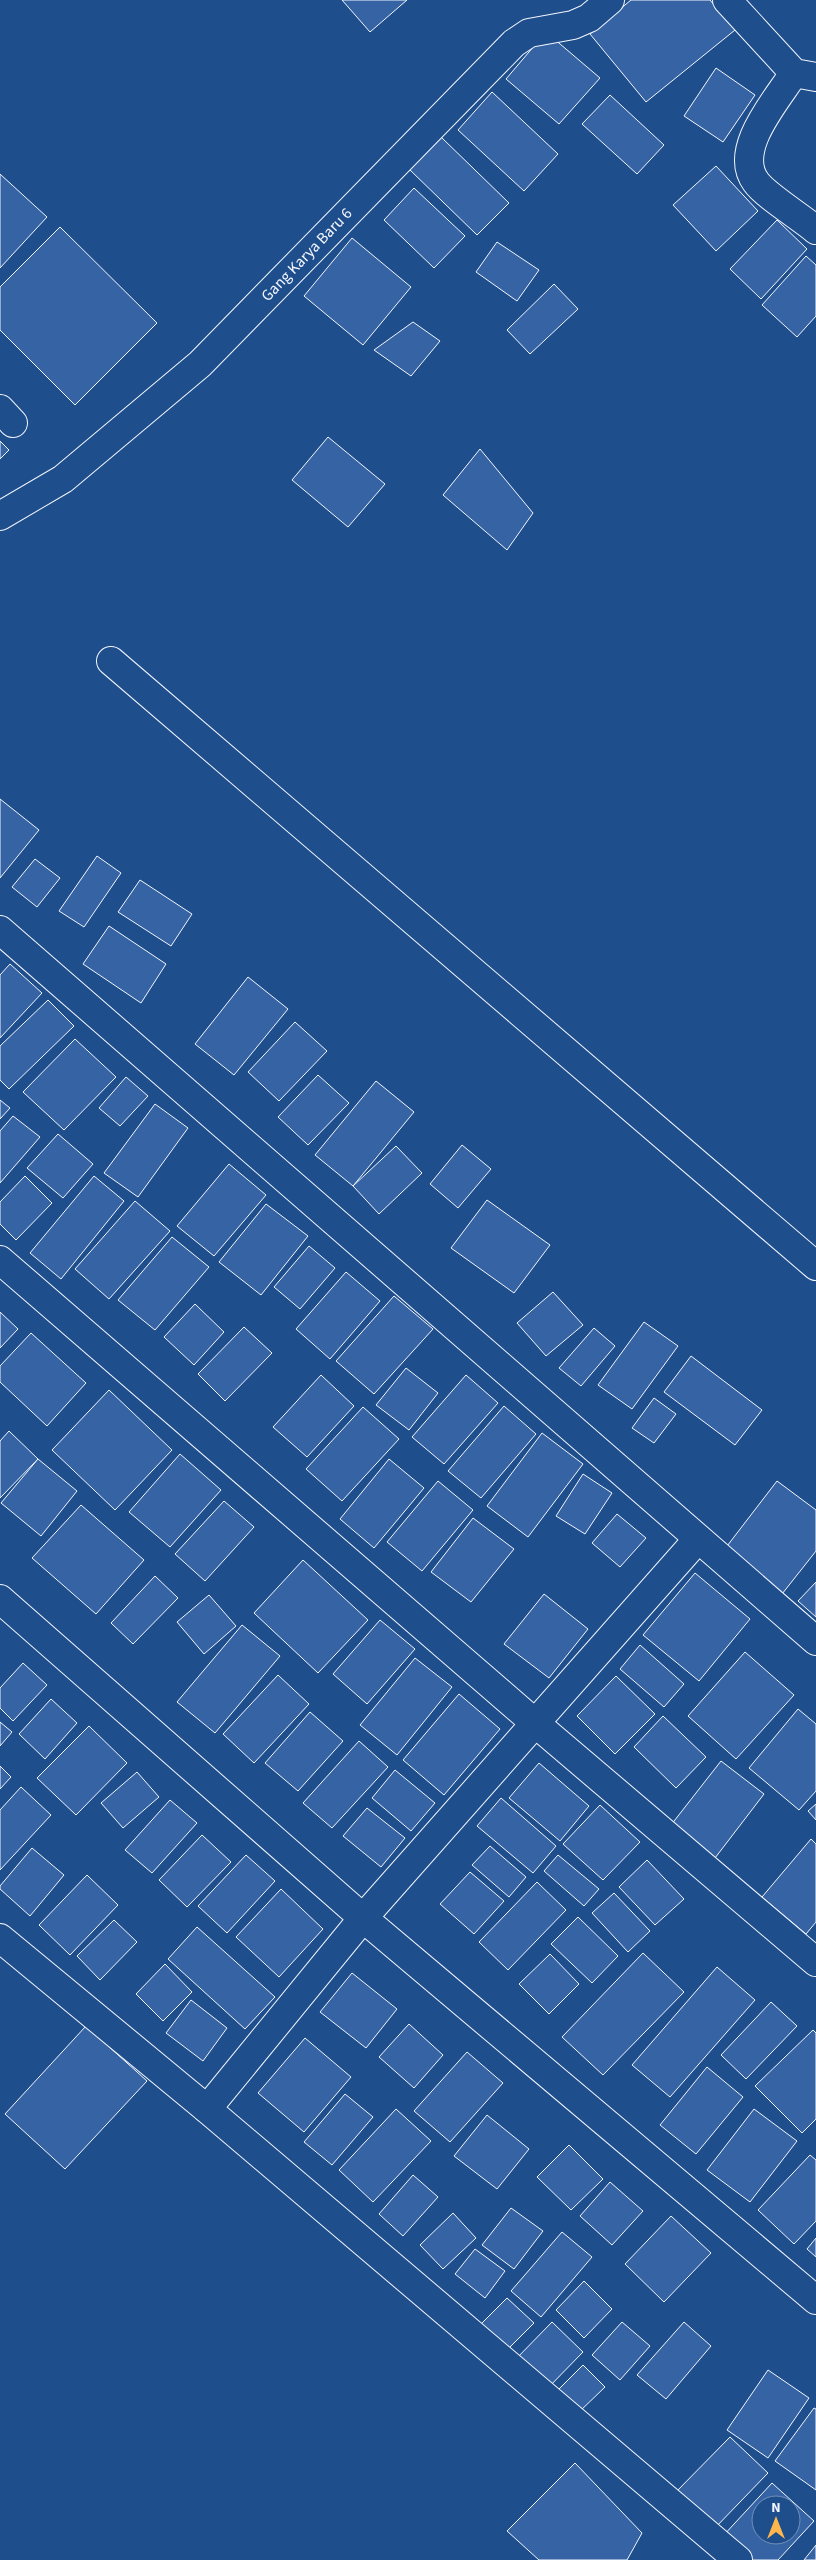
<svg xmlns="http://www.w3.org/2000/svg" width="816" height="2560" viewBox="0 0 816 2560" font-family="'Source Sans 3',sans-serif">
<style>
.building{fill:#3563a3;stroke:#f2f6ff;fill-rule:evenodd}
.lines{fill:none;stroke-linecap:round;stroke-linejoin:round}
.minor-casing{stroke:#f2f6ff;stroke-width:30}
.minor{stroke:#1f4e8c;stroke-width:28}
.labels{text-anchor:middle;stroke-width:4;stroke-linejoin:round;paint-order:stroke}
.street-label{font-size:16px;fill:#f2f6ff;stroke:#1f4e8c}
</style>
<rect width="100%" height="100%" fill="#1f4e8c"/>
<g class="building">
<polygon points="342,0 407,0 370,32"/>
<polygon points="631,0 710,0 735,30 646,102 590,34"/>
<polygon points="546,32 600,78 559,124 506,79"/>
<polygon points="716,68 755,95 723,142 684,116"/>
<polygon points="492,92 558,154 524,191 458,130"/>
<polygon points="610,95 664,145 637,174 582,124"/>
<polygon points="441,137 509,203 477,235 409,169"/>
<polygon points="716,166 758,211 716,251 673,205"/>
<polygon points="0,174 47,217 0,268"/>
<polygon points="414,188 465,236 434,268 384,220"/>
<polygon points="777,220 807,249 761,299 730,269"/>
<polygon points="60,227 157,323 75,405 0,330 0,287"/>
<polygon points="352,238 411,287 363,345 304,296"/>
<polygon points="497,242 539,270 517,301 476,272"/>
<polygon points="806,256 816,265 816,316 797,337 762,305"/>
<polygon points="554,284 578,309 530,354 507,330"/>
<polygon points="413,322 440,341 411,376 374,350"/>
<polygon points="328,437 385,484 348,527 292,480"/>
<polygon points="0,441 9,450 0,459"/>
<polygon points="480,449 533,513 507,550 443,495"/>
<polygon points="0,799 39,830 0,878"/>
<polygon points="97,856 121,873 84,927 59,911"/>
<polygon points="35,859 60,878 37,907 12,887"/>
<polygon points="140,880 192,914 171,946 118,912"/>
<polygon points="109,926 166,964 141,1003 83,964"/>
<polygon points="10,964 42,993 0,1038 0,975"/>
<polygon points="248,977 288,1009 234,1075 195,1044"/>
<polygon points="48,1000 74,1026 9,1089 0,1080 0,1046"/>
<polygon points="295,1022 327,1051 279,1101 248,1072"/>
<polygon points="75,1039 116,1077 64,1130 23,1092"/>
<polygon points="318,1075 349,1103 308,1145 278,1117"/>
<polygon points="126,1077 148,1096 120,1126 99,1108"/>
<polygon points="376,1081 414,1112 353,1186 315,1155"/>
<polygon points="0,1100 10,1108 0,1119"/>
<polygon points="155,1104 188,1128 138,1197 104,1173"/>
<polygon points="13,1116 40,1137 0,1183 0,1131"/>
<polygon points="58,1134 93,1164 63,1198 27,1168"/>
<polygon points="462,1145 491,1169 458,1208 430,1184"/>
<polygon points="396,1146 422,1173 379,1214 353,1186"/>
<polygon points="229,1164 266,1195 214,1256 177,1226"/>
<polygon points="25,1176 52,1203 16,1240 0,1224 0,1202"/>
<polygon points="94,1176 124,1201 61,1279 30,1253"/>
<polygon points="487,1200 550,1245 514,1293 451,1248"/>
<polygon points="135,1201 170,1231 109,1299 75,1269"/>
<polygon points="266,1204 308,1236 261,1295 219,1262"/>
<polygon points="172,1237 209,1267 155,1330 118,1300"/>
<polygon points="309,1246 335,1268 300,1309 274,1287"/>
<polygon points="346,1272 380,1301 330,1359 296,1329"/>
<polygon points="553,1292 583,1325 546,1356 517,1323"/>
<polygon points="394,1296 433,1329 374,1394 336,1361"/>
<polygon points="195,1304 224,1332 194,1365 164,1337"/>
<polygon points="0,1312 18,1329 0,1348"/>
<polygon points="644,1322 678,1346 632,1409 598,1385"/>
<polygon points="244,1327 272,1353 225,1401 198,1374"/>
<polygon points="594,1328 615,1346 581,1386 559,1368"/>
<polygon points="31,1333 86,1383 47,1426 0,1382 0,1366"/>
<polygon points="691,1356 762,1410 735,1445 664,1392"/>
<polygon points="406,1368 438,1393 409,1430 376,1405"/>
<polygon points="321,1375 354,1406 307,1457 273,1427"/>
<polygon points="466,1375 498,1403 444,1464 412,1437"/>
<polygon points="109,1390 172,1450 115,1510 52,1450"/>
<polygon points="654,1398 676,1414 654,1443 632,1428"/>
<polygon points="504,1406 536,1434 481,1498 448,1471"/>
<polygon points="363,1407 399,1439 342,1501 306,1469"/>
<polygon points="9,1431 38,1459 0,1498 0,1441"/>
<polygon points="542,1433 583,1464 528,1537 487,1506"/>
<polygon points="180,1454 221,1490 170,1547 129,1512"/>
<polygon points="38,1459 77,1491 41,1536 1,1503"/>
<polygon points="389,1459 424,1488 374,1548 340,1519"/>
<polygon points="583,1474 612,1493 585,1534 556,1516"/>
<polygon points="438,1481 473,1510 422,1571 387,1542"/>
<polygon points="777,1481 816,1510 816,1551 782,1594 724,1550"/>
<polygon points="224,1501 254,1527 205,1581 175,1554"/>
<polygon points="81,1505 144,1560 96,1614 32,1558"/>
<polygon points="617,1514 646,1538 620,1567 592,1543"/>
<polygon points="473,1518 514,1549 471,1602 431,1572"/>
<polygon points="303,1560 368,1620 318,1673 254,1613"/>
<polygon points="695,1573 750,1619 699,1681 643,1635"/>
<polygon points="155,1576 178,1598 133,1644 111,1623"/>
<polygon points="816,1582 816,1617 798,1601"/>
<polygon points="544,1594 588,1629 549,1678 504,1644"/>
<polygon points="209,1595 236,1626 204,1654 177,1622"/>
<polygon points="380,1620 415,1649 367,1704 333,1674"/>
<polygon points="242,1625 280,1656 215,1733 177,1702"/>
<polygon points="640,1645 684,1684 664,1707 620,1669"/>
<polygon points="745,1652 794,1695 736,1759 688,1716"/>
<polygon points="415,1658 452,1687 397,1755 360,1725"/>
<polygon points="23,1663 47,1685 13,1721 0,1708 0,1688"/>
<polygon points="278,1675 309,1704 254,1763 223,1734"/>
<polygon points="616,1676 655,1714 615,1754 577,1716"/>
<polygon points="459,1694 500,1729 444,1795 403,1760"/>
<polygon points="51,1699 77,1723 45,1759 19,1734"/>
<polygon points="798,1709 816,1724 816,1791 799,1810 749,1768"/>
<polygon points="310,1712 343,1741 298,1791 265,1763"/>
<polygon points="663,1716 706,1757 676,1788 634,1747"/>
<polygon points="0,1722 12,1732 0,1746"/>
<polygon points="89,1726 127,1763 76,1815 37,1778"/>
<polygon points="359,1741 388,1767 332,1828 303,1803"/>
<polygon points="721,1761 764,1794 715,1858 671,1825"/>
<polygon points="539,1763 589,1806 560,1841 509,1798"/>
<polygon points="0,1766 11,1777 0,1789"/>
<polygon points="395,1770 435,1803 411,1831 372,1798"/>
<polygon points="137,1772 159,1797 123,1828 101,1803"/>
<polygon points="21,1787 51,1815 0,1870 0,1810"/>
<polygon points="501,1798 556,1846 533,1873 477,1826"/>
<polygon points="170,1800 197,1823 152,1873 125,1850"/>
<polygon points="816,1804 816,1820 808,1811"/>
<polygon points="600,1805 640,1842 603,1880 563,1844"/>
<polygon points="367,1808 405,1838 381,1867 343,1836"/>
<polygon points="202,1835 231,1862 187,1907 159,1880"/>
<polygon points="811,1839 816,1844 816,1922 806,1934 762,1897"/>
<polygon points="490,1846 526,1877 509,1897 472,1865"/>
<polygon points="32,1848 64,1875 30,1916 0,1889 0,1886"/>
<polygon points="246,1855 275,1881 227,1933 198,1906"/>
<polygon points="558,1855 599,1889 584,1906 544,1871"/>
<polygon points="647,1860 684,1899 655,1925 619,1887"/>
<polygon points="470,1872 504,1901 474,1934 440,1904"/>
<polygon points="87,1875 118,1905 70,1955 39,1925"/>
<polygon points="537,1882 566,1910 508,1970 479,1942"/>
<polygon points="281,1889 323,1929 279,1977 236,1937"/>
<polygon points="614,1893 650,1931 628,1952 592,1913"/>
<polygon points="578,1917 618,1956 592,1983 551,1944"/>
<polygon points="114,1920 137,1942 100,1980 77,1956"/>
<polygon points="197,1927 275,1997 245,2029 168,1959"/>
<polygon points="643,1953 684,1992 603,2075 562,2037"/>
<polygon points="550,1954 579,1984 549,2014 519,1984"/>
<polygon points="165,1964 192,1992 163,2021 136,1994"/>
<polygon points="717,1967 755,2000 670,2097 632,2065"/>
<polygon points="352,1973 397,2009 366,2048 320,2012"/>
<polygon points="191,2000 227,2028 203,2061 166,2033"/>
<polygon points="771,2002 797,2026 746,2079 721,2055"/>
<polygon points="409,2024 443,2055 414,2088 379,2057"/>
<polygon points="86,2026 147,2081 65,2169 5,2114"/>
<polygon points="813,2030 816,2033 816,2119 802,2133 755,2086"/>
<polygon points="305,2038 351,2077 304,2132 258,2093"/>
<polygon points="467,2052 503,2083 450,2142 414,2111"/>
<polygon points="707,2067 743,2097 696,2154 660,2125"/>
<polygon points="345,2094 373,2117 332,2165 304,2142"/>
<polygon points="396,2109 431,2141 373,2202 339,2170"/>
<polygon points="754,2109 797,2141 750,2202 707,2170"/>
<polygon points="487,2115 529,2149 497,2189 454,2156"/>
<polygon points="569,2145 603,2179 571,2210 537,2177"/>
<polygon points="810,2155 816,2160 816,2221 794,2244 758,2210"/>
<polygon points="413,2175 438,2197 403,2236 379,2214"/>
<polygon points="610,2182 643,2211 612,2245 580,2216"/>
<polygon points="511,2208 543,2231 514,2269 482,2245"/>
<polygon points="453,2213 476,2238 443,2269 420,2245"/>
<polygon points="671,2216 711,2253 664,2302 625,2264"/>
<polygon points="562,2232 592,2257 541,2317 511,2291"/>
<polygon points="816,2238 816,2257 807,2249"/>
<polygon points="475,2249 505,2271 485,2298 455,2274"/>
<polygon points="584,2281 612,2309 584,2338 556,2310"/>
<polygon points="507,2298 534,2323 504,2353 477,2328"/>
<polygon points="552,2322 583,2352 544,2392 513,2362"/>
<polygon points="622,2322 650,2346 620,2380 592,2355"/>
<polygon points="684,2322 711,2346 666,2399 637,2375"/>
<polygon points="583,2365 605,2387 578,2413 557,2391"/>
<polygon points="768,2370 809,2398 768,2458 727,2430"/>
<polygon points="814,2408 816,2409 816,2490 775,2461"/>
<polygon points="730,2437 768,2473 713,2530 675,2493"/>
<polygon points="575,2463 642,2533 627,2560 539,2560 507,2531"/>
<path d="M772 2483 814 2521 778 2560H747L722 2537ZM761 2505H791V2535H761Z"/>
<polygon points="816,2545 816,2560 804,2560"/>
</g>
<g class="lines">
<g class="minor-casing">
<g id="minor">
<polyline points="727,0 794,73 816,77"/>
<path d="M794 73C776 101 732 150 756 182 765 195 802 218 816 230"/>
<polyline points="0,409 13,423"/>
<polyline points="0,516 63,479 200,364 514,43 529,33 573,25 589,18 610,0"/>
<polyline points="111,661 816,1266"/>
<polyline points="0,930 816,1641"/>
<polyline points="0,1260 535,1723 816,1962"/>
<polyline points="0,1599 363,1918 816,2300"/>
<polyline points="0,1938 207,2109 738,2560"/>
<polyline points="207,2109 363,1918 698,1539"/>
</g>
</g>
<use href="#minor" class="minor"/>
</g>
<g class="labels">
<g class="street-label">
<text transform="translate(306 254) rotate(-46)" y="6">Gang Karya Baru 6</text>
</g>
</g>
<g transform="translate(776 2520)"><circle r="24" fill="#1f4e8c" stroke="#7391ba"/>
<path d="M0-4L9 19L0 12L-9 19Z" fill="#ffb74d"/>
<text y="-8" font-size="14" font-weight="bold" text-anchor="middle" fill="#f2f6ff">N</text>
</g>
</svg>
